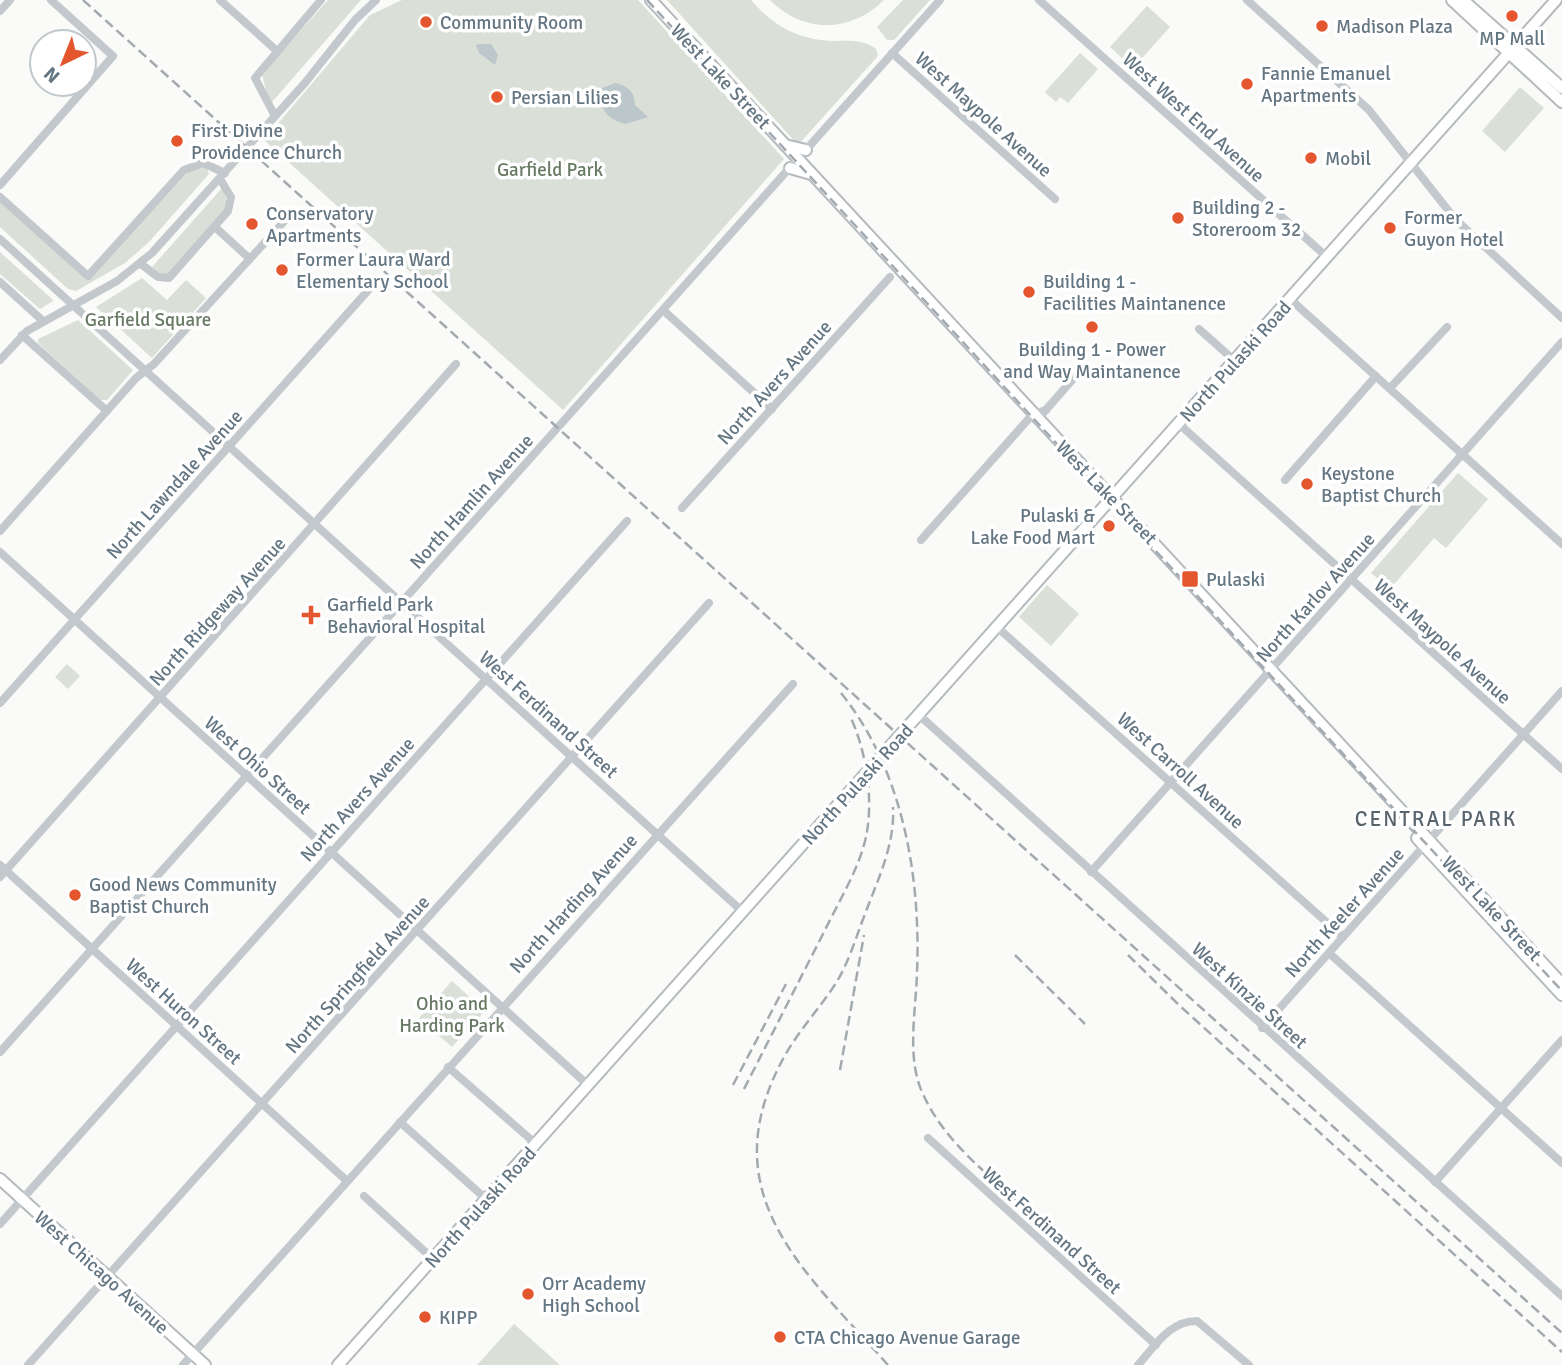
<svg xmlns="http://www.w3.org/2000/svg" width="1562" height="1365" viewBox="0 0 1562 1365" font-family="Signika,sans-serif">
<style>
.green{fill:#dadfd7}
.water{fill:#bbc7cb}
.lines{fill:none;stroke-linecap:round;stroke-linejoin:round}
.major-casing{stroke:#b5babe;stroke-width:14}
.minor{stroke:#c3c8cc;stroke-width:8}
.major{stroke:#fff;stroke-width:10}
.rail{stroke:#a2aab0;stroke-width:2.5;stroke-dasharray:10 5;stroke-linecap:butt}
.poi-dot{fill:#e4572e;stroke:#fff;stroke-width:2.5}
.labels{text-anchor:middle;stroke-width:7;stroke-linejoin:round;paint-order:stroke}
.poi-label{font-size:19px;fill:#657683;stroke:#fff;text-anchor:start}
.street-label{font-size:19px;fill:#657683;stroke:#fff}
.park-label{font-size:19px;fill:#687a64;stroke:#fff}
.neighbourhood-label{font-size:21px;letter-spacing:2px;fill:#57646e;stroke:#fff}
</style>
<rect width="100%" height="100%" fill="#fafaf8"/>
<g class="green">
<polygon points="328,0 361,0 272,102 268,99 262,74"/>
<polygon points="402,0 638,0 784,159 563,410 264,140 370,15"/>
<path d="M667 0H751C773 26 799 40 833 41 849 41 863 39 876 49L878 56 798 145Z"/>
<path d="M770 0H884C851 33 803 34 770 0Z"/>
<polygon points="903,0 930,0 894,40 887,40 877,27"/>
<polygon points="1147,6 1170,27 1133,68 1110,47"/>
<polygon points="1080,53 1098,69 1068,103 1060,97 1056,102 1045,92"/>
<polygon points="1520,87 1544,108 1505,152 1482,131"/>
<polygon points="207,167 209,174 149,242 125,263 76,291 68,289 0,227 0,202 91,277 190,170"/>
<polygon points="222,188 226,192 226,209 167,275 162,276 152,267"/>
<polygon points="0,252 52,299 53,301 40,309 0,274"/>
<polygon points="142,278 167,300 186,280 206,298 152,358 96,307"/>
<polygon points="78,320 133,370 107,400 100,400 38,343 38,339"/>
<polygon points="1458,473 1488,499 1446,548 1434,538 1390,589 1371,573"/>
<polygon points="1047,585 1079,614 1051,646 1019,617"/>
<polygon points="67,664 80,676 68,689 55,677"/>
<polygon points="452,981 485,1011 452,1047 419,1018"/>
<polygon points="514,1324 560,1365 477,1365"/>
</g>
<g class="water">
<polygon points="480,44 491,44 498,55 495,65 479,53 476,45"/>
<path d="M615 83C627 85 635 92 635 105L648 117 626 124C608 121 598 107 600 89Z"/>
</g>
<g class="lines">
<g class="major-casing">
<g id="major">
<polyline points="651,0 1562,984"/>
<polyline points="1452,0 1562,102"/>
<polyline points="1463,0 1562,88"/>
<polyline points="785,145 806,150"/>
<polyline points="790,168 811,174"/>
<polyline points="1417,838 1562,995"/>
<polyline points="0,1179 205,1365"/>
<polyline points="338,1365 1556,0"/>
</g>
</g>
<g class="minor">
<polyline points="220,0 277,51"/>
<polyline points="1039,0 1327,257"/>
<polyline points="1247,0 1369,110 1455,219 1562,318"/>
<polyline points="0,11 10,0"/>
<polyline points="892,53 1055,199"/>
<polyline points="275,116 255,78 321,0"/>
<polyline points="804,152 940,0"/>
<polyline points="0,185 113,56 51,0"/>
<polyline points="0,197 88,276 184,170 203,163 225,173"/>
<polyline points="215,227 250,259"/>
<polyline points="0,239 743,912"/>
<polyline points="141,264 158,277 169,278 228,211 231,197 220,179"/>
<polyline points="0,282 43,321"/>
<polyline points="1290,299 1562,544"/>
<polyline points="663,310 772,409"/>
<polyline points="1199,329 1235,361"/>
<polyline points="22,335 107,411"/>
<polyline points="0,360 27,331 117,281 152,253 304,84 355,20 376,0"/>
<polyline points="1390,388 1447,327"/>
<polyline points="1044,412 1080,371"/>
<polyline points="1179,424 1562,769"/>
<polyline points="1285,480 1376,376"/>
<polyline points="682,508 890,277"/>
<polyline points="0,531 136,378 154,364 289,216"/>
<polyline points="921,540 1033,414 1046,410"/>
<polyline points="0,552 588,1085"/>
<polyline points="997,627 1343,937"/>
<polyline points="0,703 372,286"/>
<polyline points="919,715 1562,1296"/>
<polyline points="0,865 347,1181"/>
<polyline points="1091,872 1562,342"/>
<polyline points="0,877 456,364"/>
<polyline points="1329,953 1562,1163"/>
<polyline points="1262,1028 1562,691"/>
<polyline points="0,1052 793,164"/>
<polyline points="448,1067 536,1144"/>
<polyline points="400,1122 486,1199"/>
<polyline points="928,1138 1156,1345"/>
<polyline points="1435,1182 1562,1040"/>
<polyline points="364,1196 433,1259"/>
<polyline points="0,1224 627,521"/>
<polyline points="28,1365 709,603"/>
<polyline points="183,1365 793,684"/>
<path d="M1138 1365C1155 1346 1169 1321 1197 1321L1249 1365"/>
</g>
<use href="#major" class="major"/>
<g class="rail">
<polyline points="83,0 1562,1333"/>
<polyline points="647,0 1562,991"/>
<path d="M841 693C903 770 921 877 917 973 916 1010 906 1059 923 1094 945 1143 990 1176 1029 1211"/>
<polyline points="1015,955 1085,1024"/>
<polyline points="1128,955 1180,1006 1562,1352"/>
<polyline points="840,1070 864,935"/>
<polyline points="733,1085 786,984"/>
<path d="M744 1089C771 1036 798 983 825 930 839 901 859 869 866 837 874 799 866 750 850 716"/>
<path d="M888 1365C805 1271 709 1194 784 1057 799 1030 820 1008 836 983 849 962 856 937 865 914 878 879 895 845 893 807"/>
</g>
</g>
<g class="poi-dot">
<circle cx="1512" cy="16" r="7"/>
<circle cx="426" cy="22" r="7"/>
<circle cx="1322" cy="26" r="7"/>
<circle cx="1247" cy="84" r="7"/>
<circle cx="497" cy="97" r="7"/>
<circle cx="177" cy="141" r="7"/>
<circle cx="1311" cy="158" r="7"/>
<circle cx="1178" cy="218" r="7"/>
<circle cx="252" cy="224" r="7"/>
<circle cx="1390" cy="228" r="7"/>
<circle cx="282" cy="270" r="7"/>
<circle cx="1029" cy="292" r="7"/>
<circle cx="1092" cy="327" r="7"/>
<circle cx="1307" cy="484" r="7"/>
<circle cx="1109" cy="526" r="7"/>
<rect x="1181" y="570" width="18" height="18" rx="3.5"/>
<path d="M307.5 604.5h7v7h7v7h-7v7h-7v-7h-7v-7h7z"/>
<circle cx="75" cy="895" r="7"/>
<circle cx="528" cy="1294" r="7"/>
<circle cx="425" cy="1317" r="7"/>
<circle cx="780" cy="1337" r="7"/>
</g>
<g class="labels">
<g class="poi-label">
<text x="440" y="29">Community Room</text>
<text x="1336" y="33">Madison Plaza</text>
<text x="1512" y="45" text-anchor="middle">MP Mall</text>
<text x="1261" y="80">Fannie Emanuel<tspan x="1261" dy="22">Apartments</tspan></text>
<text x="511" y="104">Persian Lilies</text>
<text x="191" y="137">First Divine<tspan x="191" dy="22">Providence Church</tspan></text>
<text x="1325" y="165">Mobil</text>
<text x="1192" y="214">Building 2 -<tspan x="1192" dy="22">Storeroom 32</tspan></text>
<text x="266" y="220">Conservatory<tspan x="266" dy="22">Apartments</tspan></text>
<text x="1404" y="224">Former<tspan x="1404" dy="22">Guyon Hotel</tspan></text>
<text x="296" y="266">Former Laura Ward<tspan x="296" dy="22">Elementary School</tspan></text>
<text x="1043" y="288">Building 1 -<tspan x="1043" dy="22">Facilities Maintanence</tspan></text>
<text x="1092" y="356" text-anchor="middle">Building 1 - Power<tspan x="1092" dy="22">and Way Maintanence</tspan></text>
<text x="1321" y="480">Keystone<tspan x="1321" dy="22">Baptist Church</tspan></text>
<text x="1095" y="522" text-anchor="end">Pulaski &amp;<tspan x="1095" dy="22">Lake Food Mart</tspan></text>
<text x="1206" y="586">Pulaski</text>
<text x="327" y="611">Garfield Park<tspan x="327" dy="22">Behavioral Hospital</tspan></text>
<text x="89" y="891">Good News Community<tspan x="89" dy="22">Baptist Church</tspan></text>
<text x="542" y="1290">Orr Academy<tspan x="542" dy="22">High School</tspan></text>
<text x="439" y="1324">KIPP</text>
<text x="794" y="1344">CTA Chicago Avenue Garage</text>
</g>
<g class="street-label">
<text transform="translate(721 76) rotate(47)" y="7">West Lake Street</text>
<text transform="translate(984 114) rotate(42)" y="7">West Maypole Avenue</text>
<text transform="translate(1194 117) rotate(42)" y="7">West West End Avenue</text>
<text transform="translate(1235 361) rotate(-48)" y="7">North Pulaski Road</text>
<text transform="translate(774 382) rotate(-48)" y="7">North Avers Avenue</text>
<text transform="translate(174 484) rotate(-48)" y="7">North Lawndale Avenue</text>
<text transform="translate(1107 492) rotate(46)" y="7">West Lake Street</text>
<text transform="translate(471 501) rotate(-48)" y="7">North Hamlin Avenue</text>
<text transform="translate(1315 597) rotate(-48)" y="7">North Karlov Avenue</text>
<text transform="translate(217 611) rotate(-48)" y="7">North Ridgeway Avenue</text>
<text transform="translate(1443 641) rotate(42)" y="7">West Maypole Avenue</text>
<text transform="translate(549 714) rotate(42)" y="7">West Ferdinand Street</text>
<text transform="translate(258 765) rotate(42)" y="7">West Ohio Street</text>
<text transform="translate(1181 770) rotate(42)" y="7">West Carroll Avenue</text>
<text transform="translate(857 784) rotate(-48)" y="7">North Pulaski Road</text>
<text transform="translate(357 799) rotate(-48)" y="7">North Avers Avenue</text>
<text transform="translate(573 903) rotate(-48)" y="7">North Harding Avenue</text>
<text transform="translate(1492 908) rotate(47)" y="7">West Lake Street</text>
<text transform="translate(1344 912) rotate(-48)" y="7">North Keeler Avenue</text>
<text transform="translate(357 974) rotate(-48)" y="7">North Springfield Avenue</text>
<text transform="translate(1250 995) rotate(42)" y="7">West Kinzie Street</text>
<text transform="translate(184 1011) rotate(42)" y="7">West Huron Street</text>
<text transform="translate(480 1207) rotate(-48)" y="7">North Pulaski Road</text>
<text transform="translate(1052 1230) rotate(42)" y="7">West Ferdinand Street</text>
<text transform="translate(102 1272) rotate(42)" y="7">West Chicago Avenue</text>
</g>
<g class="park-label">
<text x="550" y="176">Garfield Park</text>
<text x="148" y="326">Garfield Square</text>
<text x="452" y="1010">Ohio and<tspan x="452" dy="22">Harding Park</tspan></text>
</g>
<g class="neighbourhood-label">
<text x="1436" y="826">CENTRAL PARK</text>
</g>
</g>
<g transform="translate(63 63) rotate(223)"><circle r="33" fill="#ffffff" stroke="#c1c8cd" stroke-width="2"/>
<path d="M0-5L12 26L0 18L-12 26Z" fill="#e4572e"/>
<text y="-10" font-size="19" font-weight="bold" text-anchor="middle" fill="#657683">N</text>
</g>
</svg>
